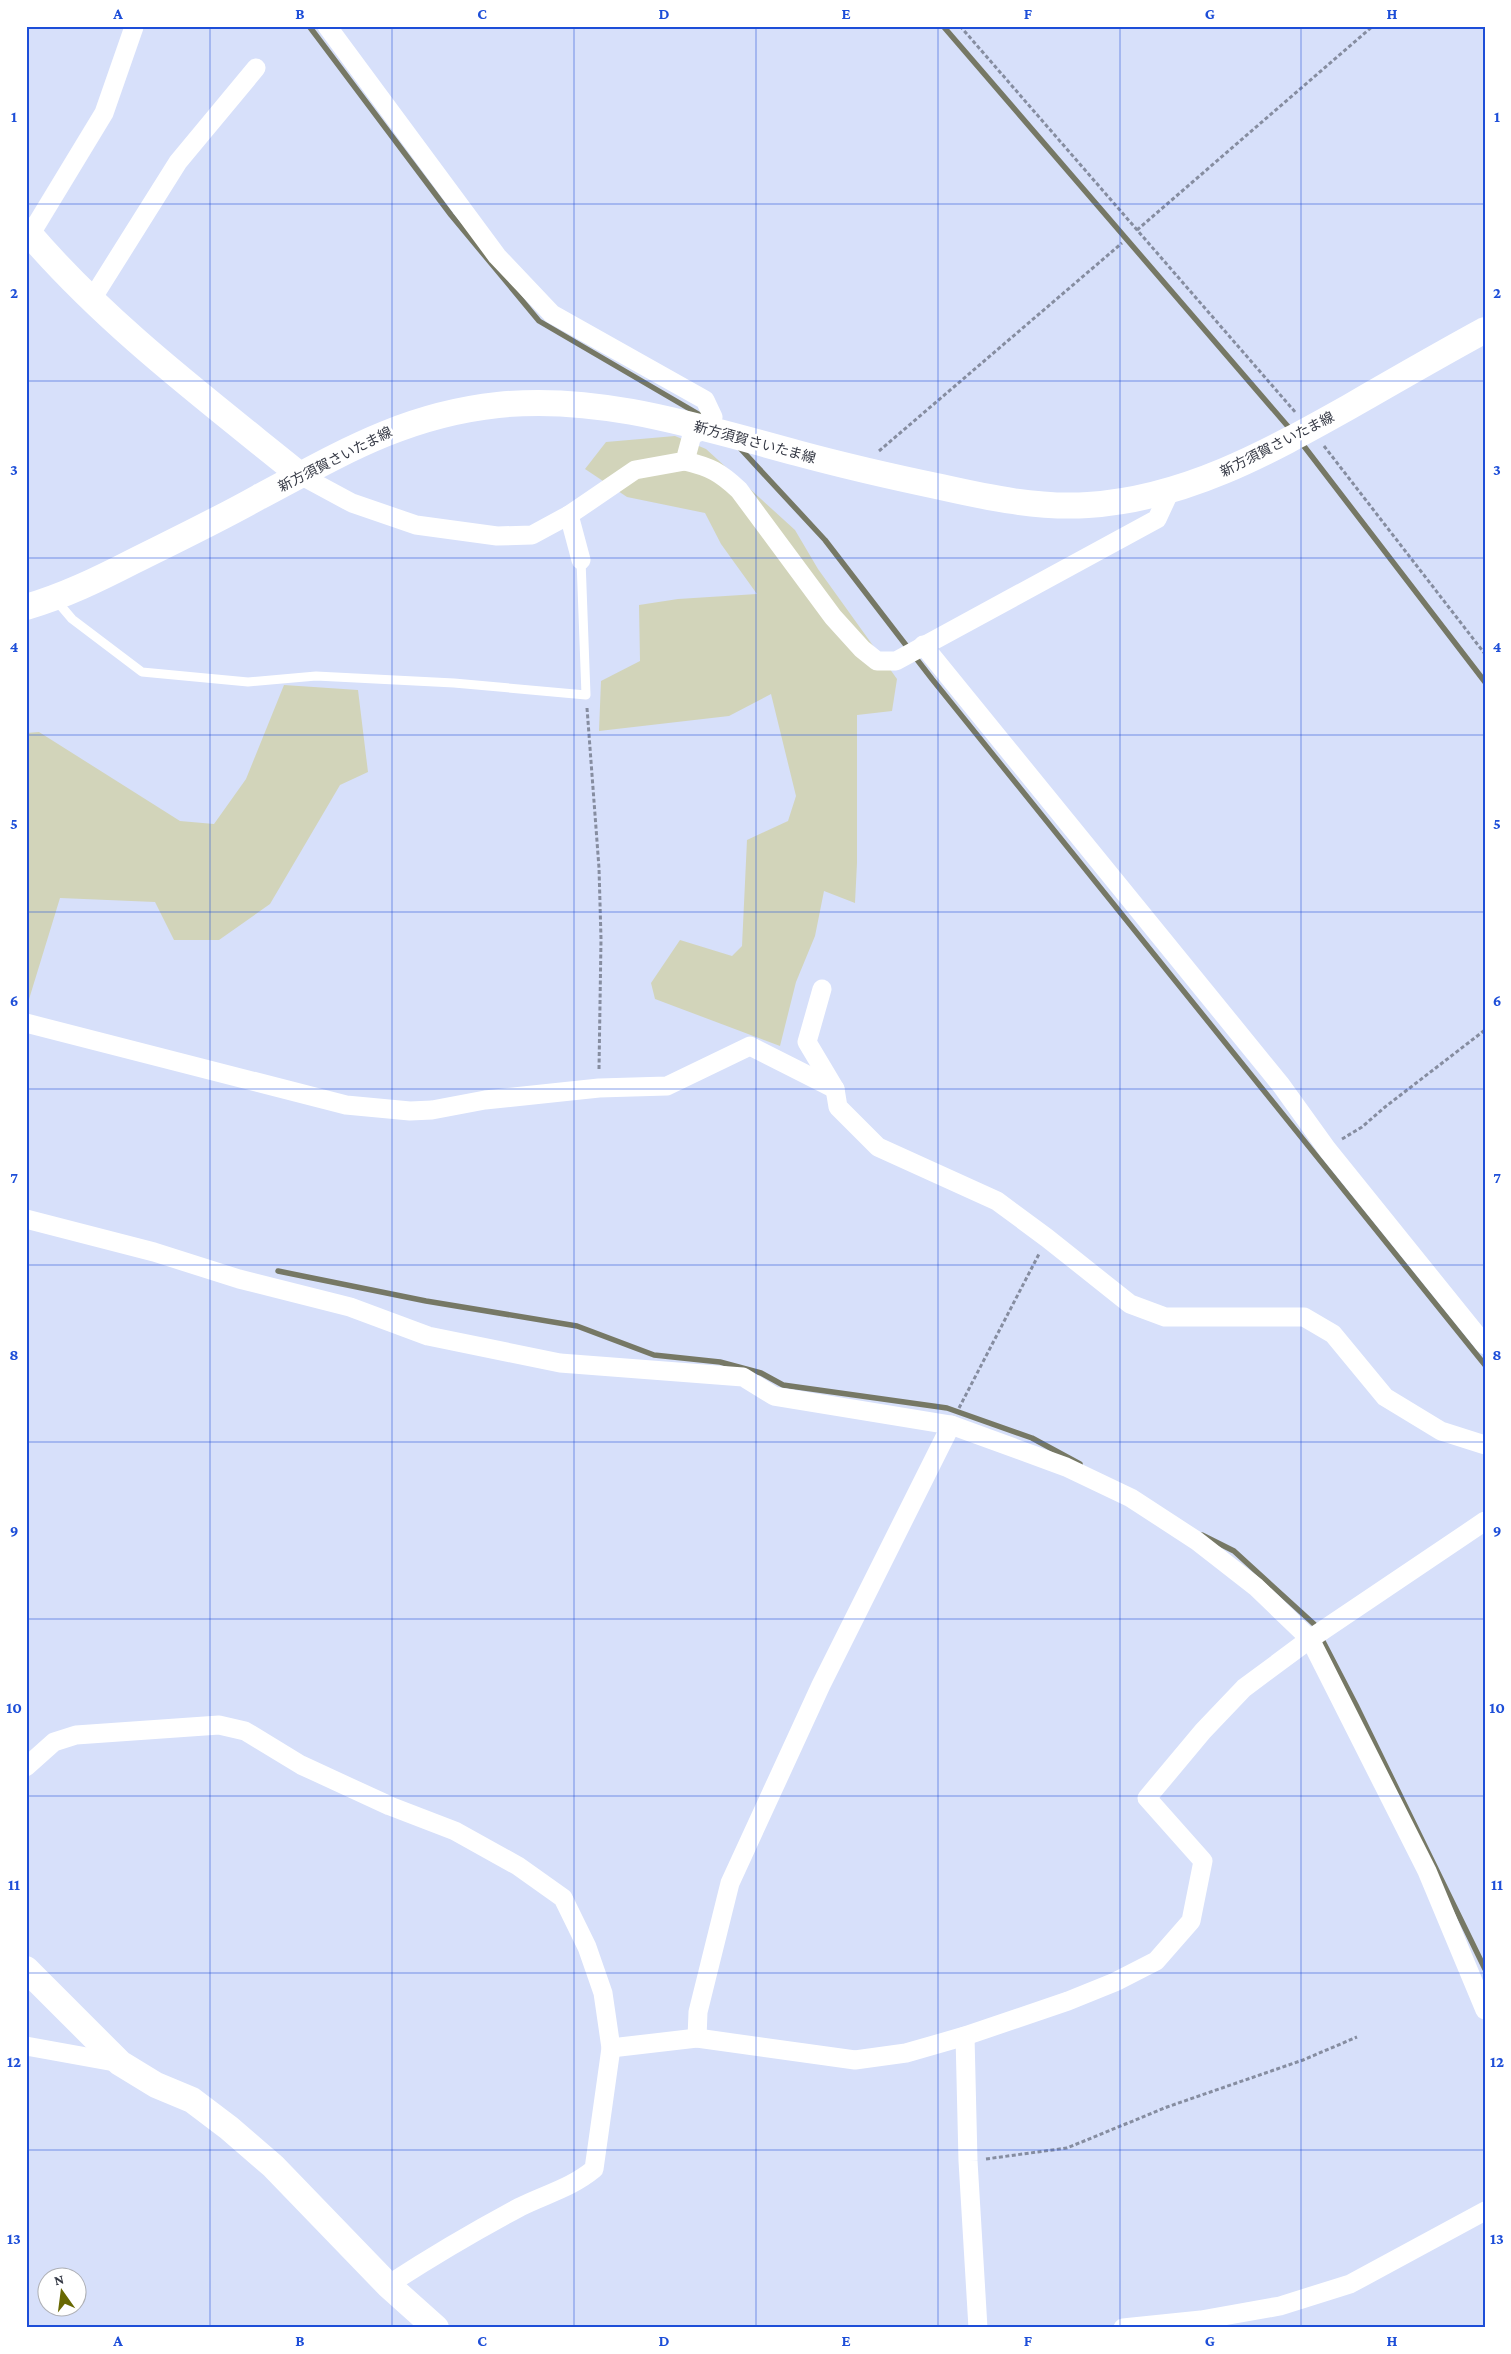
<svg xmlns="http://www.w3.org/2000/svg" width="1511" height="2354" viewBox="0 0 1511 2354" font-family="'Crimson Pro','Noto Sans JP',serif">
<style>
.green{fill:#d2d4ba}
.lines{fill:none;stroke-linecap:round;stroke-linejoin:round}
.stream{stroke:#767865;stroke-width:5.5}
.path{stroke:#868da0;stroke-width:3;stroke-dasharray:4 2.5;stroke-linecap:butt}
.lane{stroke:#fff;stroke-width:9}
.street{stroke:#fff;stroke-width:19}
.secondary{stroke:#fff;stroke-width:26}
.grid{fill:none;stroke:#1d4ed8;stroke-width:1;stroke-opacity:0.55}
.labels{text-anchor:middle;stroke-width:5;stroke-linejoin:round;paint-order:stroke}
.street-label{font-size:14px;fill:#353945;stroke:#fff}
.neatline{fill:none;stroke:#1d4ed8;stroke-width:2}
.grid-label{font-size:16px;text-anchor:middle;font-weight:bold;fill:#1d4ed8}
</style>
<rect width="100%" height="100%" fill="#d7e0fa"/>
<g class="green">
<polygon points="675,436 706,449 795,530 818,569 897,679 892,711 857,715 857,863 855,903 824,891 815,936 796,982 780,1046 655,999 651,983 680,940 732,956 742,946 747,840 788,821 796,796 771,694 729,716 599,731 601,681 640,661 639,605 678,599 757,594 721,544 705,513 627,497 585,469 606,442"/>
<polygon points="284,685 358,690 368,772 340,785 270,904 219,940 174,940 155,902 60,898 26,1009 26,733 39,732 180,821 214,824 246,779"/>
</g>
<g class="lines">
<g class="stream">
<polyline points="309,26 451,215 539,321 700,415"/>
<polyline points="943,26 1291,430"/>
<polyline points="1300,441 1485,682"/>
<polyline points="738,446 825,540 932,679 1485,1365"/>
<polyline points="278,1271 426,1301 577,1326 654,1355 720,1362 761,1373 783,1385 947,1408 1032,1438 1080,1464"/>
<polyline points="1202,1535 1234,1551 1314,1624 1356,1705 1485,1969"/>
</g>
<g class="path">
<polyline points="960,26 1296,413"/>
<polyline points="1137,230 1373,26"/>
<polyline points="1324,446 1485,654"/>
<polyline points="879,451 1122,243"/>
<polyline points="587,708 599,868 601,939 599,1069"/>
<polyline points="1342,1139 1362,1127 1385,1107 1485,1030"/>
<polyline points="959,1408 1039,1254"/>
<polyline points="986,2159 1067,2148 1167,2107 1303,2060 1357,2037"/>
</g>
<polyline class="lane" points="55,599 72,619 142,672 248,682 316,676 454,683 586,695 581,560"/>
<g class="street">
<polyline points="30,235 104,113 134,27"/>
<polyline points="92,299 178,162 256,68"/>
<path d="M685 461C710 467 720 472 739 490L833 617 862 649 877 661H896L1157 519 1170 491"/>
<polyline points="300,475 352,503 416,525 497,536 532,535 569,515 635,470 685,461 692,435 706,429 713,417 705,400 552,314 497,256 327,26"/>
<polyline points="569,515 581,560"/>
<polyline points="923,645 1281,1085 1327,1149 1485,1345"/>
<polyline points="822,989 807,1042 835,1089 838,1107 878,1147 997,1201 1047,1238 1130,1304 1165,1317 1304,1317 1333,1334 1385,1397 1441,1431 1485,1445"/>
<polyline points="26,1023 346,1105 410,1111 432,1110 485,1100 599,1088 667,1086 750,1046 835,1089"/>
<polyline points="26,1219 154,1252 239,1279 350,1307 428,1336 560,1363 743,1377 774,1396 951,1425 1066,1467 1131,1498 1197,1541 1256,1587 1310,1639 1427,1871 1485,2010"/>
<path d="M26 1767 54 1742 76 1735 219 1725 245 1731 301 1765 390 1806 455 1831 518 1866 563 1898 587 1947 603 1993 611 2048 594 2169C571 2188 546 2194 520 2207 475 2231 431 2257 388 2285"/>
<polyline points="965,2036 968,2161 978,2328"/>
<polyline points="697,2038 698,2012 730,1883 821,1685 951,1425"/>
<polyline points="26,2046 120,2063"/>
<polyline points="611,2048 697,2038 855,2060 906,2053 965,2036 1068,2001 1115,1982 1156,1961 1191,1921 1203,1861 1147,1798 1203,1731 1244,1688 1310,1639 1485,1521"/>
<polyline points="1123,2328 1201,2320 1280,2306 1350,2284 1485,2211"/>
</g>
<g class="secondary">
<path d="M26 230C106 324 205 398 300 475"/>
<path d="M26 607C64 596 99 579 134 561 176 540 218 520 259 497 340 454 404 415 498 405 599 394 700 427 797 453 845 466 893 477 941 487 990 498 1038 508 1088 505 1184 499 1267 453 1349 407 1394 381 1439 355 1485 330"/>
<polyline points="26,1969 120,2063 156,2085 192,2100 229,2128 273,2166 388,2285 436,2328"/>
</g>
</g>
<path class="grid" d="M210 26V2328M392 26V2328M574 26V2328M756 26V2328M938 26V2328M1120 26V2328M1301 26V2328M26 204H1485M26 381H1485M26 558H1485M26 735H1485M26 912H1485M26 1089H1485M26 1265H1485M26 1442H1485M26 1619H1485M26 1796H1485M26 1973H1485M26 2150H1485"/>
<g class="labels">
<g class="street-label">
<text transform="translate(755 442) rotate(15)" y="5">新方須賀さいたま線</text>
<text transform="translate(1277 444) rotate(-27)" y="5">新方須賀さいたま線</text>
<text transform="translate(335 459) rotate(-27)" y="5">新方須賀さいたま線</text>
</g>
</g>
<rect width="1511" height="2354" fill="none" stroke="#ffffff" stroke-width="55"/>
<g transform="translate(62 2292) rotate(346)"><circle r="24" fill="#ffffff" stroke="#aeb0b5"/>
<path d="M0-4L9 19L0 12L-9 19Z" fill="#686802"/>
<text y="-8" font-size="14" font-weight="bold" text-anchor="middle" fill="#353945">N</text>
</g>
<rect x="28" y="28" width="1456" height="2298" class="neatline"/>
<g class="grid-label">
<text x="118" y="19">A</text>
<text x="300" y="19">B</text>
<text x="482" y="19">C</text>
<text x="664" y="19">D</text>
<text x="846" y="19">E</text>
<text x="1028" y="19">F</text>
<text x="1210" y="19">G</text>
<text x="1392" y="19">H</text>
<text x="14" y="122">1</text>
<text x="1497" y="122">1</text>
<text x="14" y="298">2</text>
<text x="1497" y="298">2</text>
<text x="14" y="475">3</text>
<text x="1497" y="475">3</text>
<text x="14" y="652">4</text>
<text x="1497" y="652">4</text>
<text x="14" y="829">5</text>
<text x="1497" y="829">5</text>
<text x="14" y="1006">6</text>
<text x="1497" y="1006">6</text>
<text x="14" y="1183">7</text>
<text x="1497" y="1183">7</text>
<text x="14" y="1360">8</text>
<text x="1497" y="1360">8</text>
<text x="14" y="1536">9</text>
<text x="1497" y="1536">9</text>
<text x="14" y="1713">10</text>
<text x="1497" y="1713">10</text>
<text x="14" y="1890">11</text>
<text x="1497" y="1890">11</text>
<text x="14" y="2067">12</text>
<text x="1497" y="2067">12</text>
<text x="14" y="2244">13</text>
<text x="1497" y="2244">13</text>
<text x="118" y="2346">A</text>
<text x="300" y="2346">B</text>
<text x="482" y="2346">C</text>
<text x="664" y="2346">D</text>
<text x="846" y="2346">E</text>
<text x="1028" y="2346">F</text>
<text x="1210" y="2346">G</text>
<text x="1392" y="2346">H</text>
</g>
</svg>
